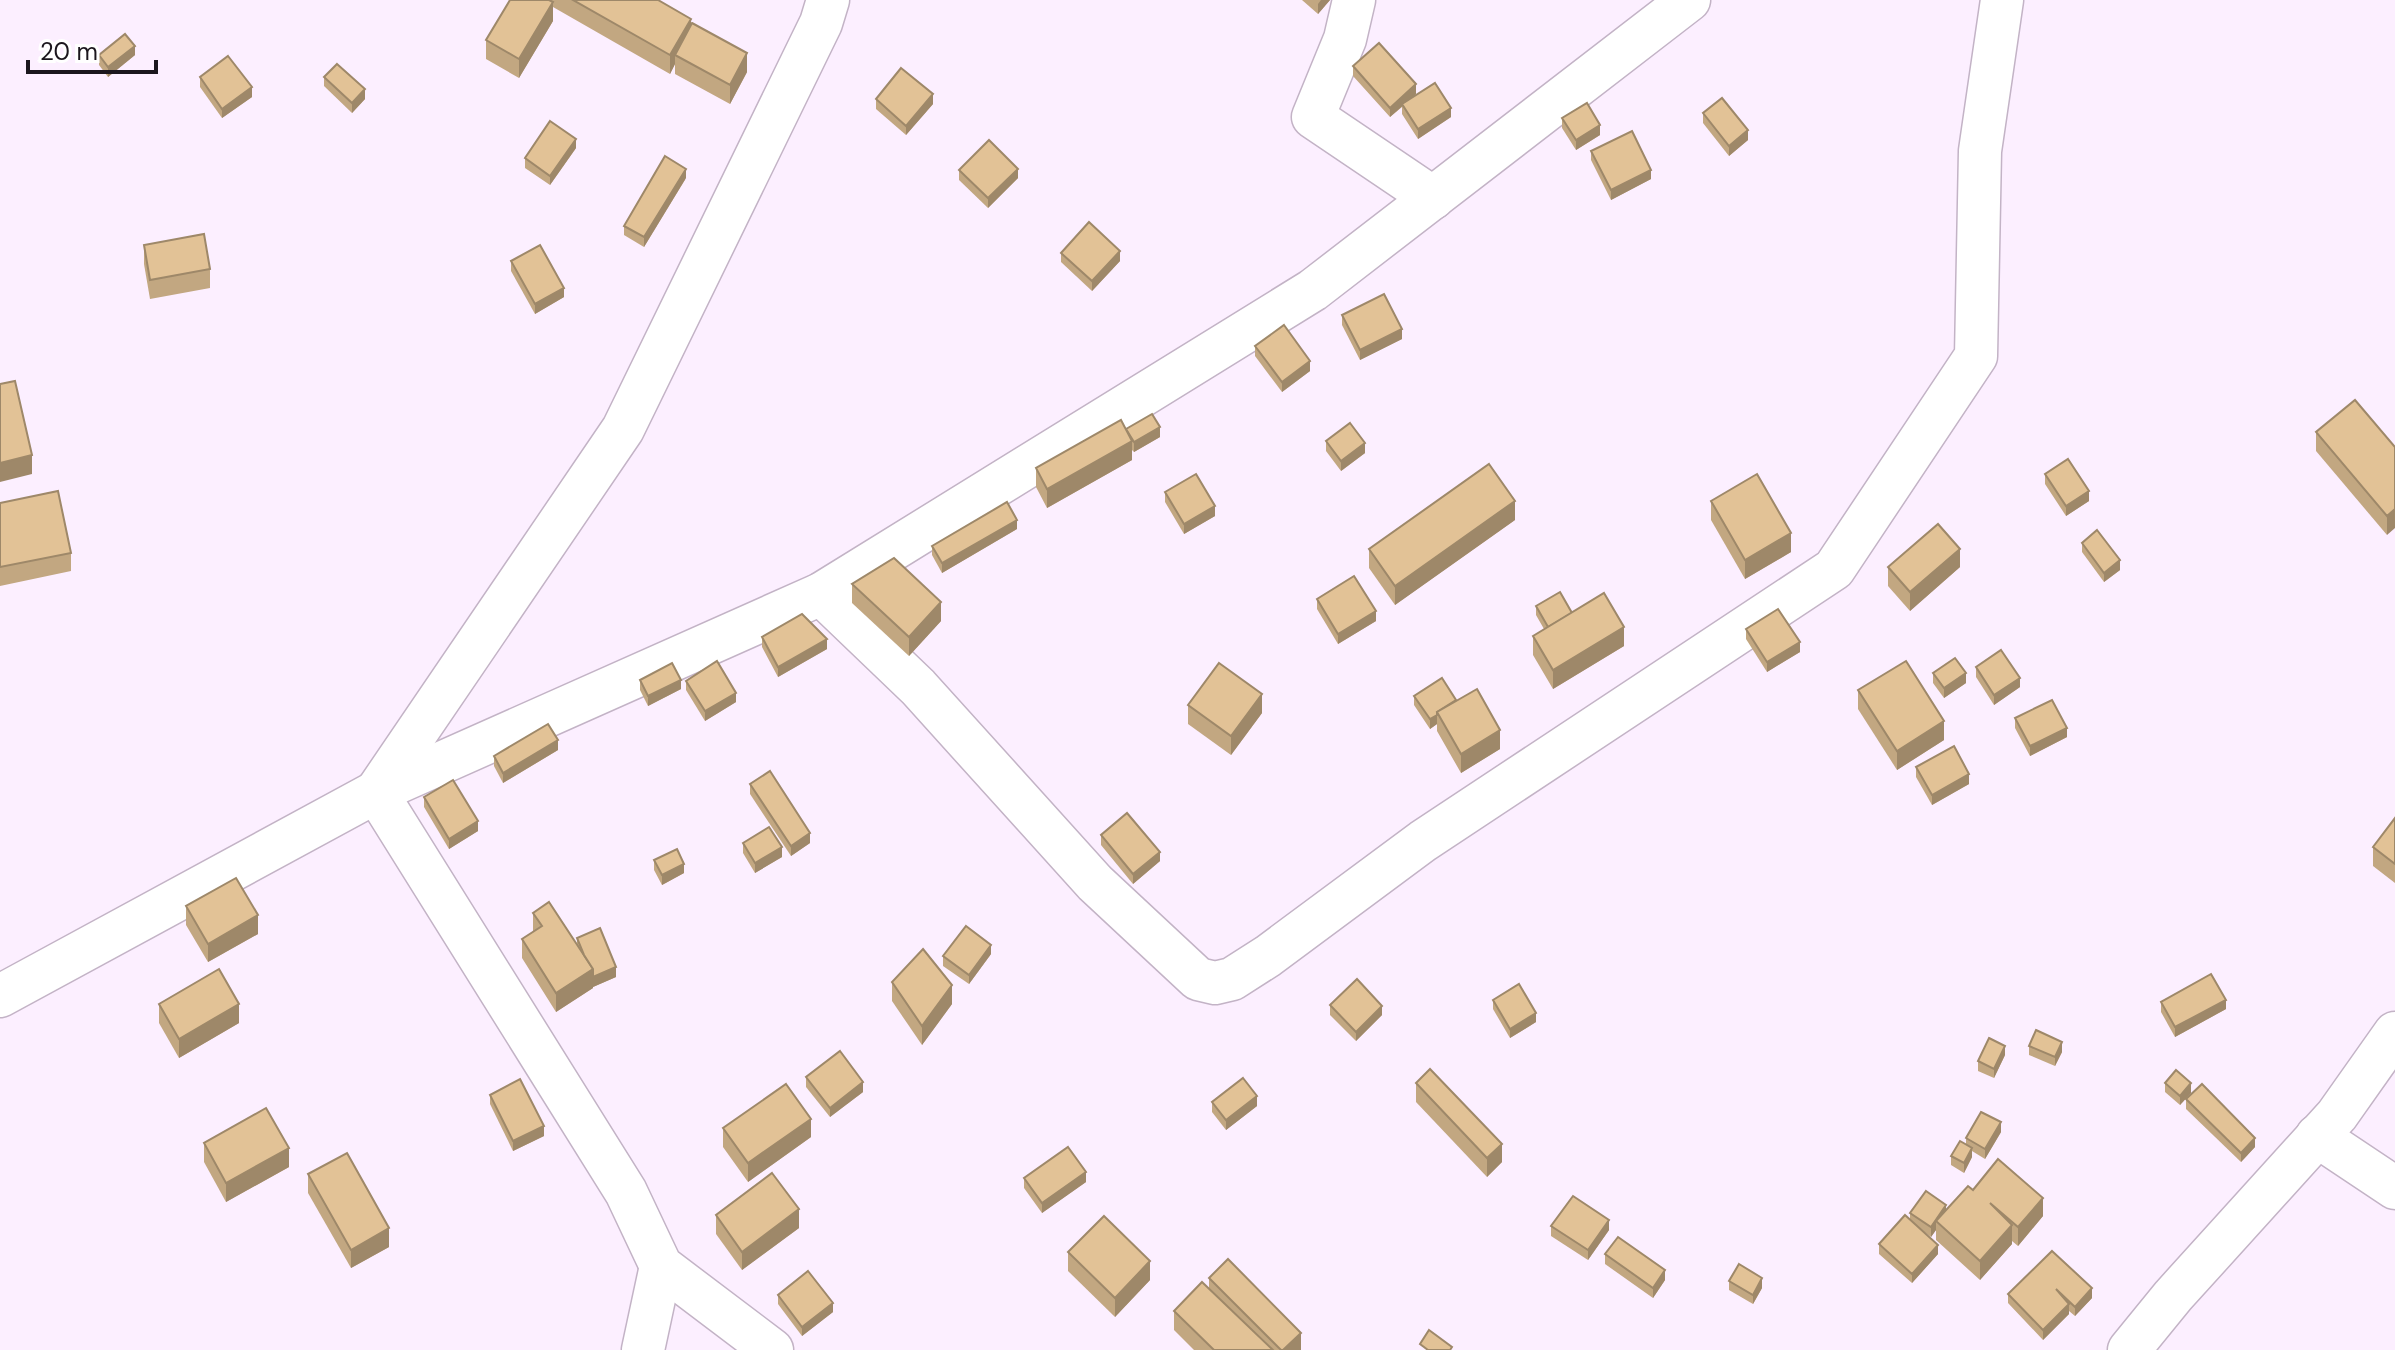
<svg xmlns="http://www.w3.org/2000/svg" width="2395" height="1350" viewBox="0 0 2395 1350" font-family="'DM Sans',sans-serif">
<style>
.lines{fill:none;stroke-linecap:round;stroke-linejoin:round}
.minor-casing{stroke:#c3b3c6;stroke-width:45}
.minor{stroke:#fff;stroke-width:42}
.wall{fill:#c2a781}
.shaded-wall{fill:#9e8869}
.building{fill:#e2c296;stroke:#9e8869;stroke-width:2}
</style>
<rect width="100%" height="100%" fill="#fcefff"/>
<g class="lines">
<g class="minor-casing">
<g id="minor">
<polyline points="1354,0 1345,39 1313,117 1433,198"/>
<polyline points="821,594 918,687 1095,883 1198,979 1215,983 1232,979 1268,956 1423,841 1834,569 1976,356 1980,151 2002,0"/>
<polyline points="0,996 376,792 821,594 1313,290 1689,0"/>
<polyline points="2317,1136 2395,1188"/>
<polyline points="643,1350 661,1266"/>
<polyline points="772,1350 661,1266 626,1192 376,792 623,429 821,23 828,0"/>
<polyline points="2129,1350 2173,1296 2337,1115 2395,1033"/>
</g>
</g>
<use href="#minor" class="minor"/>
</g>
<g class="wall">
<polygon points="510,0 658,0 747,72 730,104 675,74 675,64 670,74 553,7 553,21 519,78 486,59 486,40"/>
<polygon points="1302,0 1330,0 1318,14"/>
<polygon points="99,55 135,55 108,77 99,65"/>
<polygon points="1353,66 1416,94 1411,99 1451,117 1418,139 1402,114 1402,107 1390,117 1353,76"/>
<polygon points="200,77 252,97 222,118 200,87"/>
<polygon points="324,77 365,99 352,113 324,86"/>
<polygon points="876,99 933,104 906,135 876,109"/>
<polygon points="1703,113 1748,140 1729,156 1703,123"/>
<polygon points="1562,118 1600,135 1576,150 1562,128"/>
<polygon points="576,148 550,185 525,168 525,158"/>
<polygon points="1591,151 1651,179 1611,200 1591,160"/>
<polygon points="959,170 1018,178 988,208 959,180"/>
<polygon points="686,178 644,247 624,235 624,226"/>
<polygon points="144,245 210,269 210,288 150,299 144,264"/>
<polygon points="1061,253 1120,261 1092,291 1061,262"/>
<polygon points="511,261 564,297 535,314 511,271"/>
<polygon points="1342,315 1402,339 1360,360 1342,325"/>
<polygon points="1255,346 1310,371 1282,392 1255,356"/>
<polygon points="1126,429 1160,437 1134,452 1132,450 1132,460 1047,508 1036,487 1036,468"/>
<polygon points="2316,432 2395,447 2387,535 2316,451"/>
<polygon points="1326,441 1365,453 1341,471 1326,451"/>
<polygon points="2045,474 2089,501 2066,516 2045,484"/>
<polygon points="1165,492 1215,516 1184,534 1165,502"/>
<polygon points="1711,501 1791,552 1745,579 1711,520"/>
<polygon points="0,503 71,553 71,571 0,586"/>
<polygon points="1515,520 1395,605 1369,568 1369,549"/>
<polygon points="1017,529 942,573 932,555 932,546"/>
<polygon points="2082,543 2120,570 2104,582 2082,552"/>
<polygon points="1888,567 1960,567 1910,611 1888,586"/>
<polygon points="852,584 941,621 909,656 852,603"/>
<polygon points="1317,599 1376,621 1338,644 1317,609"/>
<polygon points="1536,606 1572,613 1624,646 1553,689 1533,655 1533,636 1544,629 1536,615"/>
<polygon points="1746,629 1800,652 1767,672 1746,639"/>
<polygon points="762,637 827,649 778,677 762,647"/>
<polygon points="1976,667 2020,687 1994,705 1976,677"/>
<polygon points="1933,673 1966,683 1944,698 1933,683"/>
<polygon points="640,680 681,689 648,706 640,690"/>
<polygon points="686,681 736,702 705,721 686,690"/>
<polygon points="1858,690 1944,740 1897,770 1858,709"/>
<polygon points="1414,696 1456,700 1500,749 1461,773 1437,731 1437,724 1430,729 1414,705"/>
<polygon points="1188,705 1262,713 1231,755 1188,724"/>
<polygon points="2015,718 2067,737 2030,756 2015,728"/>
<polygon points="558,750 503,783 494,766 494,756"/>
<polygon points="1916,767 1969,784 1932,805 1916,777"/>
<polygon points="750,784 810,843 791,856 750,794"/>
<polygon points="424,797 478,831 449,849 424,807"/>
<polygon points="2395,818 2395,883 2373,866 2373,847"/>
<polygon points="1101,835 1160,861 1133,884 1101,845"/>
<polygon points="743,843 782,857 755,873 743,853"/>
<polygon points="654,860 684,873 662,885 654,870"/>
<polygon points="186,906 258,934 208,962 186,925"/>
<polygon points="533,913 577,944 577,938 616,977 593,987 593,988 556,1012 522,958 522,939 533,932"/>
<polygon points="991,954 969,984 943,966 943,956"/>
<polygon points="892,982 952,1004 922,1045 892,1001"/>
<polygon points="1493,1000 1536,1022 1510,1038 1493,1009"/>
<polygon points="2161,1002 2226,1009 2175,1037 2161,1012"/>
<polygon points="159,1004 239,1023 179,1058 159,1023"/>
<polygon points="1330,1005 1382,1015 1356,1041 1330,1015"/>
<polygon points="2029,1046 2062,1052 2055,1066 2029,1055"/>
<polygon points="2005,1055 1994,1078 1978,1071 1978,1061"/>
<polygon points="806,1077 863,1092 830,1117 806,1087"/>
<polygon points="1416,1083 1502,1162 1487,1177 1416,1102"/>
<polygon points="2165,1083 2191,1093 2180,1105 2165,1092"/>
<polygon points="490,1095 544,1136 513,1151 490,1104"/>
<polygon points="2186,1099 2255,1147 2241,1162 2186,1109"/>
<polygon points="1212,1102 1257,1106 1226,1130 1212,1112"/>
<polygon points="723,1128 811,1137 748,1182 723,1147"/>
<polygon points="2001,1132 1985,1159 1972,1151 1972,1157 1964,1173 1951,1165 1951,1156 1966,1144 1966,1138"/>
<polygon points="204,1143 289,1167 226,1202 204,1162"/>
<polygon points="308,1174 389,1247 351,1268 308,1193"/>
<polygon points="1024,1178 1086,1182 1042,1213 1024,1188"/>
<polygon points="1973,1190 2043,1216 2018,1246 2012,1241 2012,1244 1980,1280 1936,1240 1936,1230 1931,1237 1920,1229 1938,1254 1912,1283 1879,1254 1879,1244 1910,1220 1910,1213 1946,1210"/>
<polygon points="716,1215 799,1228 742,1270 716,1234"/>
<polygon points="1551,1226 1609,1230 1588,1260 1551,1236"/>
<polygon points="2052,1251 2092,1298 2075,1316 2069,1311 2069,1314 2043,1340 2008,1303 2008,1294"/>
<polygon points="1068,1252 1150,1280 1115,1317 1068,1271"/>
<polygon points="1605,1254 1665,1280 1653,1298 1605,1264"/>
<polygon points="1209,1278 1301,1350 1194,1350 1174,1330 1174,1311 1209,1289"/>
<polygon points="1729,1281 1762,1288 1753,1304 1729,1290"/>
<polygon points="778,1295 833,1312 802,1336 778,1304"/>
</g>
<g class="shaded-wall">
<polygon points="1321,0 1330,0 1318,14 1318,4"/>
<polygon points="553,2 553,21 519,78 519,59"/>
<polygon points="691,19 691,38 675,55 675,64 670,74 670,55"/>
<polygon points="135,46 135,55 108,77 108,67"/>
<polygon points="747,53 747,72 730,104 730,85"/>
<polygon points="1416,84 1416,94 1390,117 1390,108"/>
<polygon points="252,87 252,97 222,118 222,109"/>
<polygon points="365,89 365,99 352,113 352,103"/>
<polygon points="933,94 933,104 906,135 906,126"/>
<polygon points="1451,108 1451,117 1418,139 1418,129"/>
<polygon points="1600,125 1600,135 1576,150 1576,140"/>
<polygon points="1748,130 1748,140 1729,156 1729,146"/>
<polygon points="576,139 576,148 550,185 550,176"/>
<polygon points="686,169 686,178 644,247 644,237"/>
<polygon points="1018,169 1018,178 988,208 988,198"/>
<polygon points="1651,170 1651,179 1611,200 1611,190"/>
<polygon points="1120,251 1120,261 1092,291 1092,281"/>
<polygon points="564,288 564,297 535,314 535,304"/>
<polygon points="1402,329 1402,339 1360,360 1360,350"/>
<polygon points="1310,361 1310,371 1282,392 1282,382"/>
<polygon points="1160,427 1160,437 1134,452 1134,442"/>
<polygon points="1132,441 1132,460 1047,508 1047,489"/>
<polygon points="1365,443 1365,453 1341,471 1341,461"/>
<polygon points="32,455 32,474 0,482 0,463"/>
<polygon points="2089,491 2089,501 2066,516 2066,506"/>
<polygon points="1515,501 1515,520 1395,605 1395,586"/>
<polygon points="1215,506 1215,516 1184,534 1184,524"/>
<polygon points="2395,509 2395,528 2387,535 2387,516"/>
<polygon points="1017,520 1017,529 942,573 942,563"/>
<polygon points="1791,533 1791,552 1745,579 1745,560"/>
<polygon points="1960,549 1960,567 1910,611 1910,592"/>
<polygon points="2120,560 2120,570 2104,582 2104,573"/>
<polygon points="941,602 941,621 909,656 909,637"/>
<polygon points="1376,611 1376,621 1338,644 1338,634"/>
<polygon points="1624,627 1624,646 1553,689 1553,670"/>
<polygon points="827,639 827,649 778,677 778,667"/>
<polygon points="1800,642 1800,652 1767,672 1767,662"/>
<polygon points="1966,673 1966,683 1944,698 1944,688"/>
<polygon points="2020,678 2020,687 1994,705 1994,695"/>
<polygon points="681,680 681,689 648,706 648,696"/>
<polygon points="736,693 736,702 705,721 705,711"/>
<polygon points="1262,694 1262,713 1231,755 1231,736"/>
<polygon points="1437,715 1437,724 1430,729 1430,719"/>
<polygon points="1944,721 1944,740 1897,770 1897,751"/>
<polygon points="2067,728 2067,737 2030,756 2030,746"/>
<polygon points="1500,730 1500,749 1461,773 1461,754"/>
<polygon points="558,740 558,750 503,783 503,773"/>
<polygon points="1969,774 1969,784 1932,805 1932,795"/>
<polygon points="478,821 478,831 449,849 449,839"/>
<polygon points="810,833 810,843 791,856 791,846"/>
<polygon points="782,847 782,857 755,873 755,863"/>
<polygon points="1160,852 1160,861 1133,884 1133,874"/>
<polygon points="684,864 684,873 662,885 662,875"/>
<polygon points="258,915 258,934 208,962 208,944"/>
<polygon points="991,945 991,954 969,984 969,975"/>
<polygon points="616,967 616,977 593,987 593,977"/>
<polygon points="593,969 593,988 556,1012 556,993"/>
<polygon points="952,985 952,1004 922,1045 922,1026"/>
<polygon points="2226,1000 2226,1009 2175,1037 2175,1027"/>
<polygon points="239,1004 239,1023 179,1058 179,1039"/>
<polygon points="1382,1006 1382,1015 1356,1041 1356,1032"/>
<polygon points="1536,1013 1536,1022 1510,1038 1510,1029"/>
<polygon points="2062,1042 2062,1052 2055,1066 2055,1057"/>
<polygon points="2005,1046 2005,1055 1994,1078 1994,1069"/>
<polygon points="863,1082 863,1092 830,1117 830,1108"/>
<polygon points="2191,1083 2191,1093 2180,1105 2180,1096"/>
<polygon points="1257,1096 1257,1106 1226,1130 1226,1120"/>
<polygon points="811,1119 811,1137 748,1182 748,1163"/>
<polygon points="2001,1122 2001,1132 1985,1159 1985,1149"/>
<polygon points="544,1126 544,1136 513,1151 513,1141"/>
<polygon points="2255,1138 2255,1147 2241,1162 2241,1153"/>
<polygon points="1502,1144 1502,1162 1487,1177 1487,1158"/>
<polygon points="289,1148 289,1167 226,1202 226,1183"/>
<polygon points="1972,1148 1972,1157 1964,1173 1964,1163"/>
<polygon points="1086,1172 1086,1182 1042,1213 1042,1203"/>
<polygon points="2043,1198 2043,1216 2018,1246 2018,1227"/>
<polygon points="1946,1205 1946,1215 1936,1221 1936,1230 1931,1237 1931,1227"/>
<polygon points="799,1209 799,1228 742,1270 742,1252"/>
<polygon points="1609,1220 1609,1230 1588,1260 1588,1250"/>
<polygon points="2012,1225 2012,1244 1980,1280 1980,1261"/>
<polygon points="389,1228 389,1247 351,1268 351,1250"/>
<polygon points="1938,1245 1938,1254 1912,1283 1912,1274"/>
<polygon points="1150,1261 1150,1280 1115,1317 1115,1298"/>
<polygon points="1665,1270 1665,1280 1653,1298 1653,1288"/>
<polygon points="1762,1278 1762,1288 1753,1304 1753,1295"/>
<polygon points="2092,1288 2092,1298 2075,1316 2075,1307"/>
<polygon points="833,1303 833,1312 802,1336 802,1327"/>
<polygon points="2069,1304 2069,1314 2043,1340 2043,1330"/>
<polygon points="1301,1333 1301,1350 1283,1350"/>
</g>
<g class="building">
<polygon points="510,0 549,0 553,2 519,59 486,40"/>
<polygon points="573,0 658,0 691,19 670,55"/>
<polygon points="692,23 747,53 730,85 675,55"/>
<polygon points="125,34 135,46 108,67 99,55"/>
<polygon points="1379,43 1416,84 1390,108 1353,66"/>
<polygon points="228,56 252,87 222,109 200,77"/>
<polygon points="337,64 365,89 352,103 324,77"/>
<polygon points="901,68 933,94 906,126 876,99"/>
<polygon points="1435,83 1451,108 1418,129 1402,104"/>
<polygon points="1722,98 1748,130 1729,146 1703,113"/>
<polygon points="1587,103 1600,125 1576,140 1562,118"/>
<polygon points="550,121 576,139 550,176 525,158"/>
<polygon points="1632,131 1651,170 1611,190 1591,151"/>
<polygon points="989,140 1018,169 988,198 959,170"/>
<polygon points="665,156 686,169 644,237 624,226"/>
<polygon points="1089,222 1120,251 1092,281 1061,253"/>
<polygon points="204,234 210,269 150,280 144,245"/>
<polygon points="540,245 564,288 535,304 511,261"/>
<polygon points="1384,294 1402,329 1360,350 1342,315"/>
<polygon points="1284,325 1310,361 1282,382 1255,346"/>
<polygon points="15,381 32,455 0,463 0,384"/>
<polygon points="2355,400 2395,447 2395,509 2387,516 2316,432"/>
<polygon points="1152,414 1160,427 1134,442 1126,429"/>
<polygon points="1121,420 1132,441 1047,489 1036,468"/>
<polygon points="1350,423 1365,443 1341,461 1326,441"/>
<polygon points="2068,459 2089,491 2066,506 2045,474"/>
<polygon points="1489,464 1515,501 1395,586 1369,549"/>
<polygon points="1196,474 1215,506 1184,524 1165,492"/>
<polygon points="1757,474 1791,533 1745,560 1711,501"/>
<polygon points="58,491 71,553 0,567 0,503"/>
<polygon points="1007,502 1017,520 942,563 932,546"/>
<polygon points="1938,524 1960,549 1910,592 1888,567"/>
<polygon points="2097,530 2120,560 2104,573 2082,543"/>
<polygon points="894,558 941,602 909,637 852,584"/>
<polygon points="1354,576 1376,611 1338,634 1317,599"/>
<polygon points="1560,592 1572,613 1548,627 1536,606"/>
<polygon points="1604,593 1624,627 1553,670 1533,636"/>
<polygon points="1778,609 1800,642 1767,662 1746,629"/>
<polygon points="802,614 827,639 778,667 762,637"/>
<polygon points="2001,650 2020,678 1994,695 1976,667"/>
<polygon points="1955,658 1966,673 1944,688 1933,673"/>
<polygon points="717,661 736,693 705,711 686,681"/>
<polygon points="1906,661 1944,721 1897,751 1858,690"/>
<polygon points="672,663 681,680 648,696 640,680"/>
<polygon points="1219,663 1262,694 1231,736 1188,705"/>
<polygon points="1442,678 1456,700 1437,712 1437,715 1430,719 1414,696"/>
<polygon points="1477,689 1500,730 1461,754 1437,712"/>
<polygon points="2052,700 2067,728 2030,746 2015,718"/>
<polygon points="548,724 558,740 503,773 494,756"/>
<polygon points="1954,746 1969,774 1932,795 1916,767"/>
<polygon points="770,771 810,833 791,846 750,784"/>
<polygon points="453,780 478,821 449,839 424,797"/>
<polygon points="1127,813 1160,852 1133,874 1101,835"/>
<polygon points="2395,818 2395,864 2373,847"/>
<polygon points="769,827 782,847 755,863 743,843"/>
<polygon points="677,849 684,864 662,875 654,860"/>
<polygon points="236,878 258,915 208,944 186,906"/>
<polygon points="549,902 593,969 556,993 522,939 542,926 533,913"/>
<polygon points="966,926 991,945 969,975 943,956"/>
<polygon points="600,928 616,967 593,977 593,969 584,955 577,938"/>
<polygon points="923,949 952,985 922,1026 892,982"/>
<polygon points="219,969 239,1004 179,1039 159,1004"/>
<polygon points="2211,974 2226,1000 2175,1027 2161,1002"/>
<polygon points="1357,979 1382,1006 1356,1032 1330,1005"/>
<polygon points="1519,984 1536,1013 1510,1029 1493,1000"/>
<polygon points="2036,1030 2062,1042 2055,1057 2029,1046"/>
<polygon points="1989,1038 2005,1046 1994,1069 1978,1061"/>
<polygon points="840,1051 863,1082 830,1108 806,1077"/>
<polygon points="1430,1069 1502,1144 1487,1158 1416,1083"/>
<polygon points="2176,1070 2191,1083 2180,1096 2165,1083"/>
<polygon points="1243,1078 1257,1096 1226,1120 1212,1102"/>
<polygon points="520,1079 544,1126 513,1141 490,1095"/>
<polygon points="786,1084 811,1119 748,1163 723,1128"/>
<polygon points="2202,1084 2255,1138 2241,1153 2186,1099"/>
<polygon points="266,1108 289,1148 226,1183 204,1143"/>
<polygon points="1981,1112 2001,1122 1985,1149 1966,1138"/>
<polygon points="1960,1141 1972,1148 1964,1163 1951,1156"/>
<polygon points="1068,1147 1086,1172 1042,1203 1024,1178"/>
<polygon points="347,1153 389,1228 351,1250 308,1174"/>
<polygon points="1998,1159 2043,1198 2018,1227 1990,1203 2012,1225 1980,1261 1936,1221 1968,1186 1973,1190"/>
<polygon points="772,1173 799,1209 742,1252 716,1215"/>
<polygon points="1926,1191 1946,1205 1931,1227 1910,1213"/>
<polygon points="1573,1196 1609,1220 1588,1250 1551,1226"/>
<polygon points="1905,1215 1938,1245 1912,1274 1879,1244"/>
<polygon points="1104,1216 1150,1261 1115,1298 1068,1252"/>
<polygon points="1618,1237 1665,1270 1653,1288 1605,1254"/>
<polygon points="2052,1251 2092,1288 2075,1307 2056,1289 2069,1304 2043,1330 2008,1294"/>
<polygon points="1228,1259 1301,1333 1283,1350 1281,1350 1209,1278"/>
<polygon points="1739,1264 1762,1278 1753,1295 1729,1281"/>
<polygon points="808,1271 833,1303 802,1327 778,1295"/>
<polygon points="1202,1282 1273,1350 1214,1350 1174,1311"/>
<polygon points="1429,1330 1452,1347 1450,1350 1428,1350 1420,1344"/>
</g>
<path d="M28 60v12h128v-12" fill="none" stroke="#1b161d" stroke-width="4"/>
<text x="40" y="60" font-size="24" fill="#1b161d" stroke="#ffffff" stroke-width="6" paint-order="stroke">20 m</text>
</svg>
